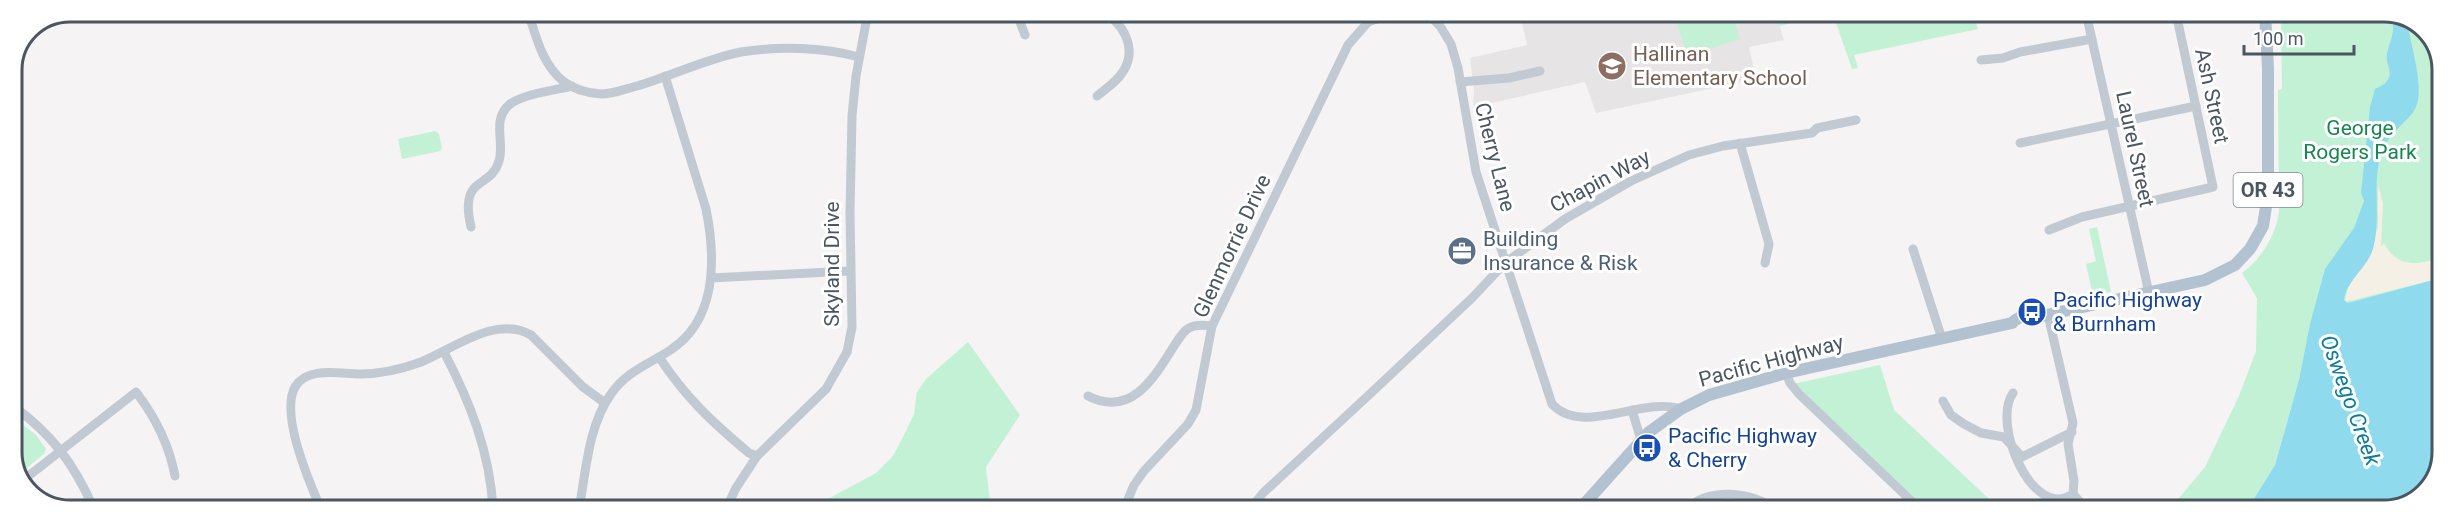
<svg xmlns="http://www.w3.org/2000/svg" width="2454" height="522" viewBox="0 0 2454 522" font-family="Roboto,sans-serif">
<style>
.education{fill:#e6e4e5}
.green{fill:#c3f1d5}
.sand{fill:#f5f0e5}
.water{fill:#90daee}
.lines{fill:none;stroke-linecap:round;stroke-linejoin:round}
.minor{stroke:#c1cad2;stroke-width:9}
.major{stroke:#b3c2d1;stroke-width:12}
.labels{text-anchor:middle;stroke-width:6;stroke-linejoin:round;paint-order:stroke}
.shield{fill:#fff;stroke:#808990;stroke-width:1.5}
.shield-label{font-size:20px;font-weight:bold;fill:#4a5661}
.education-label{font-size:21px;fill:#785e54;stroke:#fff;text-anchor:start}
.street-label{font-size:21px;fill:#4a5661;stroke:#fff}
.park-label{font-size:21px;fill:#17864f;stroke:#fff}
.service-label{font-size:21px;fill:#4e5e75;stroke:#fff;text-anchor:start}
.transit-label{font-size:21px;fill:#164399;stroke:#fff;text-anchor:start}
.water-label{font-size:22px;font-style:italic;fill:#0c7c9b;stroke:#fff}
.rim{fill:none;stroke:#4a5661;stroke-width:3}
</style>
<rect width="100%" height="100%" fill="#f5f3f3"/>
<polygon class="education" points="1520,13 1775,13 1784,40 1749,47 1756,79 1596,113 1585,82 1473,107 1474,90 1470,58 1527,45"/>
<g class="green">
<polygon points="1673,13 1731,13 1740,39 1688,56"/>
<polygon points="1775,13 1973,13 1978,29 1854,55 1858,68 1852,69 1833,14 1779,26"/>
<path d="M2281 13H2395L2425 29 2442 63 2441 278 2303 385 2291 408 2275 465 2247 510H2169L2205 467 2239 396 2256 351 2257 298 2242 273C2262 258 2274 238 2279 213L2278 90 2282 89Z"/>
<polygon points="435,131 439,134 442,148 440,151 402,159 398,139"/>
<polygon points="2097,227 2111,292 2093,296 2086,264 2096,261 2089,229"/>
<polygon points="968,342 1020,415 986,467 991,509 796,509 816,499 826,500 876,473 893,456 904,435 914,414 917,392 926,379"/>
<polygon points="1880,365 1894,410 2001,510 1928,510 1793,384"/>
<polygon points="12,416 36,435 46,449 44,454 19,474 12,459"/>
</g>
<path class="sand" d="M2378 185 2383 203 2381 247 2384 243C2396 267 2419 267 2441 256V278L2345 302 2347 289 2378 228Z"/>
<path class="water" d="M2389 13H2395L2407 19C2409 43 2429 94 2412 114 2399 128 2382 141 2379 162 2373 190 2381 220 2373 249 2367 268 2347 280 2344 300L2348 303 2441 278V463L2422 496 2384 510H2247L2275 465 2299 380 2310 324 2325 269 2354 228 2364 201 2361 193 2370 107 2375 89C2379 87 2384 85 2387 81 2394 72 2385 64 2387 54 2390 38 2398 30 2389 13Z"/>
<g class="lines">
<g class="minor">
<path d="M528 12C536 36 542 64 563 81 573 89 588 93 601 94 613 94 625 89 637 86 672 76 705 59 741 52 778 46 823 47 859 57"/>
<polyline points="1016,12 1025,35"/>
<path d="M1427 13 1440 26 1451 44 1458 68 1476 172 1552 404C1582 437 1642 396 1681 409"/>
<polyline points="2086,13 2149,293"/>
<polyline points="1981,60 2003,58 2020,52 2092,39"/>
<polyline points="1460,82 1509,78 1540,71"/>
<path d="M1097 96C1107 88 1118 81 1124 70 1137 48 1123 20 1100 12"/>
<polyline points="1740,143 1769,244 1765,263"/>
<polyline points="2020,143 2196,106"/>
<path d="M471 227C459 174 490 191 499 161 505 141 491 120 510 104 524 94 555 90 572 86"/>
<polyline points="2049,230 2082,217 2213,187 2176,13"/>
<polyline points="1913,249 1942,339"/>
<polyline points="711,278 850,271"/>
<path d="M444 352C470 402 490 452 493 509"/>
<path d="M659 357C686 398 712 422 749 453L757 456"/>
<polyline points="1786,373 1790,383 1799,394 1921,510"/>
<path d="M2013 393C1991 424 2033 522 2073 494L2074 481 2068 444 2073 423 2048 315"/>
<path d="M1088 396C1131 418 1154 378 1174 346 1179 339 1182 332 1189 328 1196 324 1205 325 1212 326"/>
<polyline points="1943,401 1951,415 1964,424 1981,433 2004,437 2022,457 2072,432"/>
<path d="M12 405C53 435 74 464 94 509"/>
<polyline points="1632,410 1641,440"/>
<path d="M22 481 136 392C156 418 169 444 175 476"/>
<polyline points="2073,494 2087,510"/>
<path d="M321 509C309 482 280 414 295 387 307 366 340 374 359 374 380 374 402 369 421 362 455 348 495 315 531 335L583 387 605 403"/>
<path d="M579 509C586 472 588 426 611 394 626 372 647 365 669 351 717 321 716 259 706 209L665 76"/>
<polyline points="726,509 736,488 757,456 826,389 847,352 852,327 850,213 852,116 856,76 868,12"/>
<polyline points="1067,509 1068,505"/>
<polyline points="1124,509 1134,485 1144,471 1188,424 1196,410 1212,326 1348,45 1368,22 1393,13"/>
<polyline points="1250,509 1263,493 1371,393 1472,298 1505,263 1565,219 1631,181 1689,155 1723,146 1812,133 1817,128 1856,120"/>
<path d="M1687 510C1705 487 1754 491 1775 510"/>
</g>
<path class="major" d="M1579 510 1649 432 1681 409 1709 395 1786 373 2012 323C2018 316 2034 313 2042 316L2205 280 2235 265 2250 249 2263 226 2268 194V68L2265 13"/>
</g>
<defs>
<g id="school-disc" transform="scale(1.5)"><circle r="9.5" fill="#8d6e63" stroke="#fff"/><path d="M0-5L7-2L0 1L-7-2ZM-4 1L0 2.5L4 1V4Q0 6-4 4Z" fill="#fff"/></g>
<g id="office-disc" transform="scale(1.5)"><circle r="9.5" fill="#5c6f8a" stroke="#fff"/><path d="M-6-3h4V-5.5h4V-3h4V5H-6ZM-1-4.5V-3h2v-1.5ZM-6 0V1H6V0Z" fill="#fff"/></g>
<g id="bus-disc" transform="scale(1.5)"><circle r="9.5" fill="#1a4fb4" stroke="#fff"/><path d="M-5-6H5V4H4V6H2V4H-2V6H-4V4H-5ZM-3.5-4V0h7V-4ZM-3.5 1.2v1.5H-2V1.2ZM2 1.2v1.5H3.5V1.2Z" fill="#fff"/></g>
</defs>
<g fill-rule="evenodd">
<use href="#school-disc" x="1612" y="66"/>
<use href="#office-disc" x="1462" y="251"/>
<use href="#bus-disc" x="2032" y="312"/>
<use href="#bus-disc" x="1647" y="448"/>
</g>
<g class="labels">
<rect class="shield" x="2233.5" y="173" width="69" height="34" rx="4.5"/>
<g class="shield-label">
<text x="2268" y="197">OR 43</text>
</g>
<g class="education-label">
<text x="1633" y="61">Hallinan<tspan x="1633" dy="24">Elementary School</tspan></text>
</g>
<g class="street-label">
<text transform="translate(2212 96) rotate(78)" y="7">Ash Street</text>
<text transform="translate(2135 149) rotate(78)" y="7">Laurel Street</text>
<text transform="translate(1495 157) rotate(76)" y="7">Cherry Lane</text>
<text transform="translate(1600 181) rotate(-28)" y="7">Chapin Way</text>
<text transform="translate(1232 246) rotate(-65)" y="7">Glenmorrie Drive</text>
<text transform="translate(832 264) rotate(-90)" y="7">Skyland Drive</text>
<text transform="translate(1771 361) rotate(-15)" y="7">Pacific Highway</text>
</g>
<g class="park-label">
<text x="2360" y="135">George<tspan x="2360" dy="24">Rogers Park</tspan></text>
</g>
<g class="service-label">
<text x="1483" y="246">Building<tspan x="1483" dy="24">Insurance &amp; Risk</tspan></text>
</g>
<g class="transit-label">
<text x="2053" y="307">Pacific Highway<tspan x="2053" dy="24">&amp; Burnham</tspan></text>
<text x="1668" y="443">Pacific Highway<tspan x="1668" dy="24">&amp; Cherry</tspan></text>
</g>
<g class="water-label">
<text transform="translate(2351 400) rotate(70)" y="8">Oswego Creek</text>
</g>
</g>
<path d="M0 0H2454V522H0ZM70 22H2384A48 48 0 0 1 2432 70V452A48 48 0 0 1 2384 500H70A48 48 0 0 1 22 452V70A48 48 0 0 1 70 22Z" fill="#fff" fill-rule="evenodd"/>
<path class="rim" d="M70 22H2384A48 48 0 0 1 2432 70V452A48 48 0 0 1 2384 500H70A48 48 0 0 1 22 452V70A48 48 0 0 1 70 22Z"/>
<path d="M2244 45v9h110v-9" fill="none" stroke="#4a5661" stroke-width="3"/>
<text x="2253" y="45" font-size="18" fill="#4a5661" stroke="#ffffff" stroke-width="4.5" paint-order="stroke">100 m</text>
</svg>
